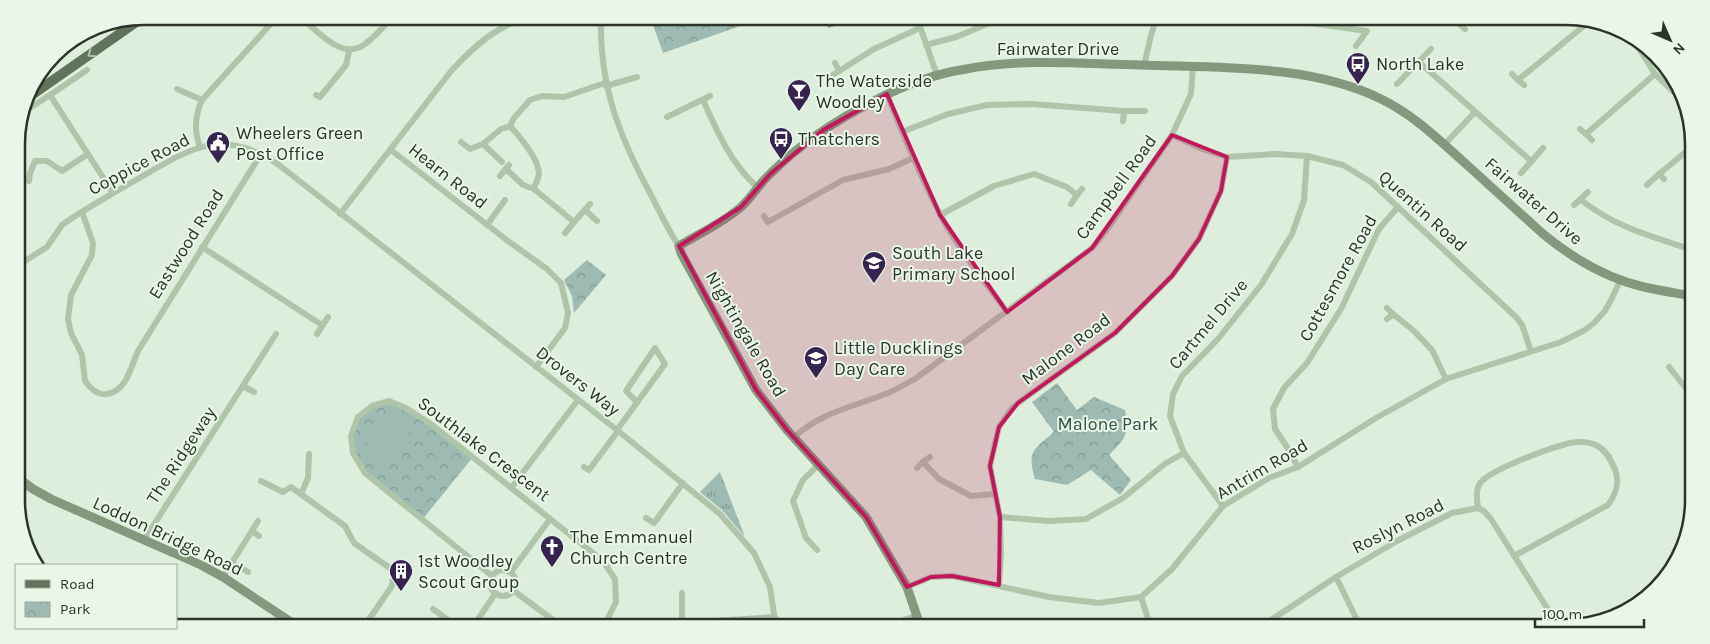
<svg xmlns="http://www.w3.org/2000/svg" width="1710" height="644" viewBox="0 0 1710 644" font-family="Karla,sans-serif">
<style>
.grass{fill:url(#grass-tufts)}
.park{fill:url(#park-crowns)}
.garden{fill:#9ebbb3}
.water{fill:url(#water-rules)}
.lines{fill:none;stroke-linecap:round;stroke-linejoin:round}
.street{stroke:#aec5aa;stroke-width:6}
.secondary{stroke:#83987c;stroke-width:9}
.primary{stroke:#62735b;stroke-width:10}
.oneway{stroke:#b3c2b0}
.marked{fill:#c2185b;fill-opacity:0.2;stroke:#c2185b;stroke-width:4;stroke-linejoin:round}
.labels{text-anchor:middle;stroke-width:4;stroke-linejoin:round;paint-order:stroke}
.street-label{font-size:18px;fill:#2c3328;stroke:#e9f7e8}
.poi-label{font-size:18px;fill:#2c3328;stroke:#e9f7e8;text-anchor:start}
.park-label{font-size:18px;fill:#2f4e47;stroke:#e9f7e8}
.rim{fill:none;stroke:#2c3328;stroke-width:2.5}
</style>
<defs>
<pattern id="grass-tufts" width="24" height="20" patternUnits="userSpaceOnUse" patternTransform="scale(1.25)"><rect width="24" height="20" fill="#9ebbb3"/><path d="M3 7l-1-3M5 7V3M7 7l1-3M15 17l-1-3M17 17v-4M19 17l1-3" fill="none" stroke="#819992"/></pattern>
<pattern id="park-crowns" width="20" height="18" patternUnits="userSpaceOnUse" patternTransform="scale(1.25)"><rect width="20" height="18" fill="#9ebbb3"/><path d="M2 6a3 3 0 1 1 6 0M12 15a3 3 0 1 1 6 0" fill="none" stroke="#819992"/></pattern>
<pattern id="water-rules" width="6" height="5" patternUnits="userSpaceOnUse" patternTransform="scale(1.25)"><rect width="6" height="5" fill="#907fa8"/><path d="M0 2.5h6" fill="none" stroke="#766989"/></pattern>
</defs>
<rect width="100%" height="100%" fill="#deeedc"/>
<polygon class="grass" points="720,472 745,537 722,510 700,492"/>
<g class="park">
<polygon points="650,16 769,16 663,53"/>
<polygon points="824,16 871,16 828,28"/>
<polygon points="1647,49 1662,60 1676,90 1645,51"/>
<polygon points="587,260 606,275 574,313 572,296 564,280"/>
<path d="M1057 383 1077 410 1094 397 1125 410C1129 435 1126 438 1109 455L1131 480 1120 495 1091 470 1067 485 1035 479C1027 451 1033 450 1054 432L1032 402Z"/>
<path d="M389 401 406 408 473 457 422 520C411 511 400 502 389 493 369 476 343 458 354 428 361 410 372 407 389 401Z"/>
</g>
<polygon class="garden" points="399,411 412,421 412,428 382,465 376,466 362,456 362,449 392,412"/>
<polygon class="water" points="672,16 682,16 686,18 691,16 716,16 697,26 681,26"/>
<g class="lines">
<g class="street">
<path d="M299 16C317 30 342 62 365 44 376 36 384 26 393 16"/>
<polyline points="499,16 504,26"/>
<path d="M601 16C599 85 619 136 651 195 660 212 668 230 679 246"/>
<polyline points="1078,16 1097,16"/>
<polyline points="1259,16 1367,31 1356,46"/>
<polyline points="917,18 937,75"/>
<polyline points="1450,18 1458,23 1465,16"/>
<polyline points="1458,23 1465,29"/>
<polyline points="1635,42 1655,74 1679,97"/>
<polyline points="926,45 956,37 1007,16"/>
<polyline points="1419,62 1531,161"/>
<polyline points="835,63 839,71"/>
<polyline points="1144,66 1151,35 1157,16"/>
<polyline points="1512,74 1518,80 1591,20"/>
<polyline points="828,78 874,49 920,28"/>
<polyline points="1518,80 1524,85"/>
<polyline points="1397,84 1431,49"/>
<polyline points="606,86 637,77"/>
<polyline points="177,89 202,100"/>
<path d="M887 94C903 135 920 176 940 214 958 249 984 280 1007 312"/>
<polyline points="50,95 87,70"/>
<polyline points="316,95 320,97 346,65 349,51"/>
<path d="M703 100C718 133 730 162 757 187"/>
<polyline points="22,113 50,95 113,193"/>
<polyline points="667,117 710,96"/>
<polyline points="1123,121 1124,111"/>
<path d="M510 126C520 137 538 158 539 173 539 179 535 183 534 189"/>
<polyline points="1580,129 1586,134"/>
<polyline points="902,132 948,114 987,105 1031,104 1124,111 1145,111"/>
<polyline points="1172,135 1202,149 1227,157 1275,154 1307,156 1343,165 1371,182 1517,318 1522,325 1531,351"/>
<polyline points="1592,140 1586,134 1655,74"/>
<polyline points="461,142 470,149 483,144 501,129 510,126 514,118 530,100 542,96 564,97 605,83"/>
<polyline points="483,144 502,162"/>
<polyline points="1445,144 1475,112"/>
<path d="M200 147C194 131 195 115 202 100L278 16"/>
<polyline points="391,150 508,241 547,269 561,283 568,313 565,328 536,367"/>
<polyline points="506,169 523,185 534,189 574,222 590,204"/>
<polyline points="1521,173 1543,148"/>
<polyline points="500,176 509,165"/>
<polyline points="1664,179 1659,174 1693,146"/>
<polyline points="29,181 30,173 35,161 47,161 62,171 88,154"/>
<polyline points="1647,185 1659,174"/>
<polyline points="1077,195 1082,189"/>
<path d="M1581 200C1617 228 1650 236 1693 250"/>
<polyline points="1574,205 1588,192"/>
<polyline points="585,210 597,221"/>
<path d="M82 212 93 243 92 255 71 295 68 319 71 333 82 355 85 381C90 388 97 396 107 394 127 391 131 366 138 351L261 154"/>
<path d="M340 214 452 70C467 54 484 37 504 27 512 22 522 20 530 16"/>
<polyline points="940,215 994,186 1034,174 1067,187 1077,195 1071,204"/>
<polyline points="764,216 768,222 843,180 889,169 913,158"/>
<polyline points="487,225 505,200"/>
<polyline points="565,233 574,222"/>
<polyline points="202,247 322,325"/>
<path d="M17 266 47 247 62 225 69 220C92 205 117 191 141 177 193 147 223 127 279 165L617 430 720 514 754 553 770 587 776 628"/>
<polyline points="1688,295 1693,277"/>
<polyline points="1387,308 1393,314"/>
<polyline points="1387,319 1393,314 1414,331 1432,350 1446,379"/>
<polyline points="317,334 328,317"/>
<polyline points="1669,367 1693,397"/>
<polyline points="243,386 254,392"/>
<polyline points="617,430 665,364 655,348 626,391 637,402"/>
<path d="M794 437C824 411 853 407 888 393 897 389 906 384 915 379L1092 248 1106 231 1172 135 1191 94 1193 66"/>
<polyline points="930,457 923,462 939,479 971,496 995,494"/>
<polyline points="584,467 589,470 618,431"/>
<polyline points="1298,467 1287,447 1275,429 1273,409 1284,388 1307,363 1341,309 1379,229 1398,207"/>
<polyline points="917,468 923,462"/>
<polyline points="261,481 283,492 291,487 345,526 354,543 394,571 392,586 363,628"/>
<polyline points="511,488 578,400"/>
<polyline points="301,494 308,478 309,454"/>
<polyline points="1223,506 1184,453 1170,416 1173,394 1182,376 1218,339 1261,285 1292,234 1304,200 1307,156"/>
<path d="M1478 508C1477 500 1475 489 1481 482 1494 468 1558 444 1577 442 1582 441 1591 443 1596 445 1606 450 1611 460 1615 469 1620 483 1616 494 1608 505L1514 556"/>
<polyline points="1000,517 1049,521 1086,519 1123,498 1166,463 1184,453"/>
<polyline points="646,518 654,523 683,483"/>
<polyline points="252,531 259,536"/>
<polyline points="144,540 276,334"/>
<polyline points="817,550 806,538 793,501 803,480 818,465"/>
<polyline points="232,563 248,572"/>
<circle cx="503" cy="583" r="13"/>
<polyline points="511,572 550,519"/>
<polyline points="492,576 365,473 353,453 351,436 358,417 372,406 389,401 406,408 431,424 603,561 615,579 616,602 607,620 591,628"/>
<polyline points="223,577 258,521"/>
<polyline points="1336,577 1361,628"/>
<polyline points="999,585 1001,553 1000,517 990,466 999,427 1012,408 1018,403 1115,333 1172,276 1199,239 1221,191 1227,157"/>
<polyline points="907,587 931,577 952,576 1049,597 1099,603 1141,597 1172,569 1223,506 1269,478 1298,467 1376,418 1446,379 1561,342 1585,330 1594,323 1605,311 1612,298 1620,281"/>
<polyline points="514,591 564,628"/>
<polyline points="682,593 682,623 775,617"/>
<polyline points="1141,597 1151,628"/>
<polyline points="433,609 459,628"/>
<polyline points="664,624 682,623"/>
<polyline points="831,625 835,628"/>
<polyline points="472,628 495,594"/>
<polyline points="881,628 918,615"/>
<polyline points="1266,628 1271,620 1336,577 1397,541 1452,513 1478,508 1484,511 1491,519 1559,627"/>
</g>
<g class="secondary">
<polyline points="18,478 33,489 51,499 201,565 223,577 300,628"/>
<path d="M921 628 907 587 866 517 787 430 756 390 681 253 679 246C700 233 723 223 741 207 752 197 759 184 770 174 800 144 836 120 874 101 902 86 934 74 966 69 1024 58 1082 64 1141 65 1219 68 1310 64 1381 99 1414 115 1439 140 1466 164 1491 187 1517 210 1542 233 1572 258 1605 278 1644 287 1660 291 1677 293 1693 296"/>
</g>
<g class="primary">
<polyline points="53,57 99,25"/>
<polyline points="26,99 145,16"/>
</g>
</g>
<defs><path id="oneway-chevron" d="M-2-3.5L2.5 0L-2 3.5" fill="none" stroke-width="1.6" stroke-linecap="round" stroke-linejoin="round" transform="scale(1.25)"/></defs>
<use class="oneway" href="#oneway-chevron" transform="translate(91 54) rotate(145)"/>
<path class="marked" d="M887 94 940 215 1007 312 1092 248 1172 135 1227 157 1221 191 1199 239 1172 276 1115 333 1018 403 999 427 990 466 1000 517 999 585 952 576 931 577 907 587 866 517 787 430 756 390 679 246 741 207 770 174 823 130Z"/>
<defs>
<g id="bus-pin" transform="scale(1.25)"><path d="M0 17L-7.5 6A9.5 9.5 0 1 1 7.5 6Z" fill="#37234f" stroke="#e9f7e8"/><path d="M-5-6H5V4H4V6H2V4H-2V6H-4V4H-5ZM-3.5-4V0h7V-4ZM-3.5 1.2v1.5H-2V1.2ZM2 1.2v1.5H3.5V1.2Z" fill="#fff"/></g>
<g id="bar-pin" transform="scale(1.25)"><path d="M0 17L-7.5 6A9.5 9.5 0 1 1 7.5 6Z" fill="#37234f" stroke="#e9f7e8"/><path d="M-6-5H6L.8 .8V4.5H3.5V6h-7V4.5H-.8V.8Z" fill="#fff"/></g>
<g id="civic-pin" transform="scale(1.25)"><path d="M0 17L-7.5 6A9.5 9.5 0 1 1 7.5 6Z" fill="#37234f" stroke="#e9f7e8"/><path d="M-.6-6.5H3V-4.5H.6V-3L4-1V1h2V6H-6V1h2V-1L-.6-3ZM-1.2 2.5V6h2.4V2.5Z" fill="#fff"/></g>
<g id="school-pin" transform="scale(1.25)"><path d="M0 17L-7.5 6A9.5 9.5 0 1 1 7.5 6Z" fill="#37234f" stroke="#e9f7e8"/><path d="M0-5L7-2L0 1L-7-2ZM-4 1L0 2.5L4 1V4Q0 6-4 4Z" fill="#fff"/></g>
<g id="church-pin" transform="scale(1.25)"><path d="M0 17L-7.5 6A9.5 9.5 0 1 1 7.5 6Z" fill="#37234f" stroke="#e9f7e8"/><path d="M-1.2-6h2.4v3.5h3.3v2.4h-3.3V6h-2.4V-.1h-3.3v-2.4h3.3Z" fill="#fff"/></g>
<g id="building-pin" transform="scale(1.25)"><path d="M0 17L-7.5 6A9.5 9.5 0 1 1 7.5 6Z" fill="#37234f" stroke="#e9f7e8"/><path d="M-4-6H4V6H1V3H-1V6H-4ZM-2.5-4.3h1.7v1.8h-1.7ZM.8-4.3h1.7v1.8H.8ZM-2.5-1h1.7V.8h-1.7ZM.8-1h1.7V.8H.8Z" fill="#fff"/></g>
</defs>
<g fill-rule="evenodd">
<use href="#bus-pin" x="1358" y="64"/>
<use href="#bar-pin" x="799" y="91"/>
<use href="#bus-pin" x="781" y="139"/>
<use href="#civic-pin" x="218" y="143"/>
<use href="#school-pin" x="874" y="263"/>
<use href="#school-pin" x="816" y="358"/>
<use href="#church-pin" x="552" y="547"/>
<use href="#building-pin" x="401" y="571"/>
</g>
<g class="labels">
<g class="street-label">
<text x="1058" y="55">Fairwater Drive</text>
<text transform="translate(139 164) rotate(-28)" y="6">Coppice Road</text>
<text transform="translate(448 176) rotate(38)" y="6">Hearn Road</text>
<text transform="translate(1116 187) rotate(-54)" y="6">Campbell Road</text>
<text transform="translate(1534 201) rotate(41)" y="6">Fairwater Drive</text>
<text transform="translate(1423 211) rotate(42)" y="6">Quentin Road</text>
<text transform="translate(186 244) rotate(-58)" y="6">Eastwood Road</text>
<text transform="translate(1338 278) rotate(-61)" y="6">Cottesmore Road</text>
<text transform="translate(1208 324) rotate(-50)" y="6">Cartmel Drive</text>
<text transform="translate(746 334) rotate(60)" y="6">Nightingale Road</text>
<text transform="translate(1066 349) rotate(-37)" y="6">Malone Road</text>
<text transform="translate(578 381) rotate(38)" y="6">Drovers Way</text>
<text transform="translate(484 449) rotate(37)" y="6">Southlake Crescent</text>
<text transform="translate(181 455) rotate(-57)" y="6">The Ridgeway</text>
<text transform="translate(1262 469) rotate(-30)" y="6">Antrim Road</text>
<text transform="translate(1398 526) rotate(-27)" y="6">Roslyn Road</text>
<text transform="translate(168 536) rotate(25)" y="6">Loddon Bridge Road</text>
</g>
<g class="poi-label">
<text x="1376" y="70">North Lake</text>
<text x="816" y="87">The Waterside<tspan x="816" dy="21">Woodley</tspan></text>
<text x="236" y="139">Wheelers Green<tspan x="236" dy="21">Post Office</tspan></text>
<text x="798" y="145">Thatchers</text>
<text x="892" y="259">South Lake<tspan x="892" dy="21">Primary School</tspan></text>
<text x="834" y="354">Little Ducklings<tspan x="834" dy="21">Day Care</tspan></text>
<text x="570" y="543">The Emmanuel<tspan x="570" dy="21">Church Centre</tspan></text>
<text x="418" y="567">1st Woodley<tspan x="418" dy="21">Scout Group</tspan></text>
</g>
<g class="park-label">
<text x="1108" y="430">Malone Park</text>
</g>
</g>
<path d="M0 0H1710V644H0ZM144 25H1566A119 119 0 0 1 1685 144V500A119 119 0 0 1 1566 619H144A119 119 0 0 1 25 500V144A119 119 0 0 1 144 25Z" fill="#e9f7e8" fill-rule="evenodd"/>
<path class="rim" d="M144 25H1566A119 119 0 0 1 1685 144V500A119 119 0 0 1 1566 619H144A119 119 0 0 1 25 500V144A119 119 0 0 1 144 25Z"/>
<rect x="15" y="564" width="162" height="65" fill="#e9f7e8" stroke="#9da99b"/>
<rect x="25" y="580" width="25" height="8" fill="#62735b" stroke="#9da99b"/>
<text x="60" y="589" font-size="15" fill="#2c3328">Road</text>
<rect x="25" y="602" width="25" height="15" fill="url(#park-crowns)" stroke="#9da99b"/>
<text x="60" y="614" font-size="15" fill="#2c3328">Park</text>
<g transform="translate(1670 40) rotate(135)" stroke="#e9f7e8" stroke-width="4" paint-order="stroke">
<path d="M0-4L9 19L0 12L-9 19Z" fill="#2c3328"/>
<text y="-8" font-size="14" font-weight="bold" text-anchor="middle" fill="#2c3328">N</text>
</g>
<path d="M1535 619v8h109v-8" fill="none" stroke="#2c3328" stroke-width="2.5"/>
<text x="1542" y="619" font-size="15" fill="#2c3328" stroke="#e9f7e8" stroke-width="4" paint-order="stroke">100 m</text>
</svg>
